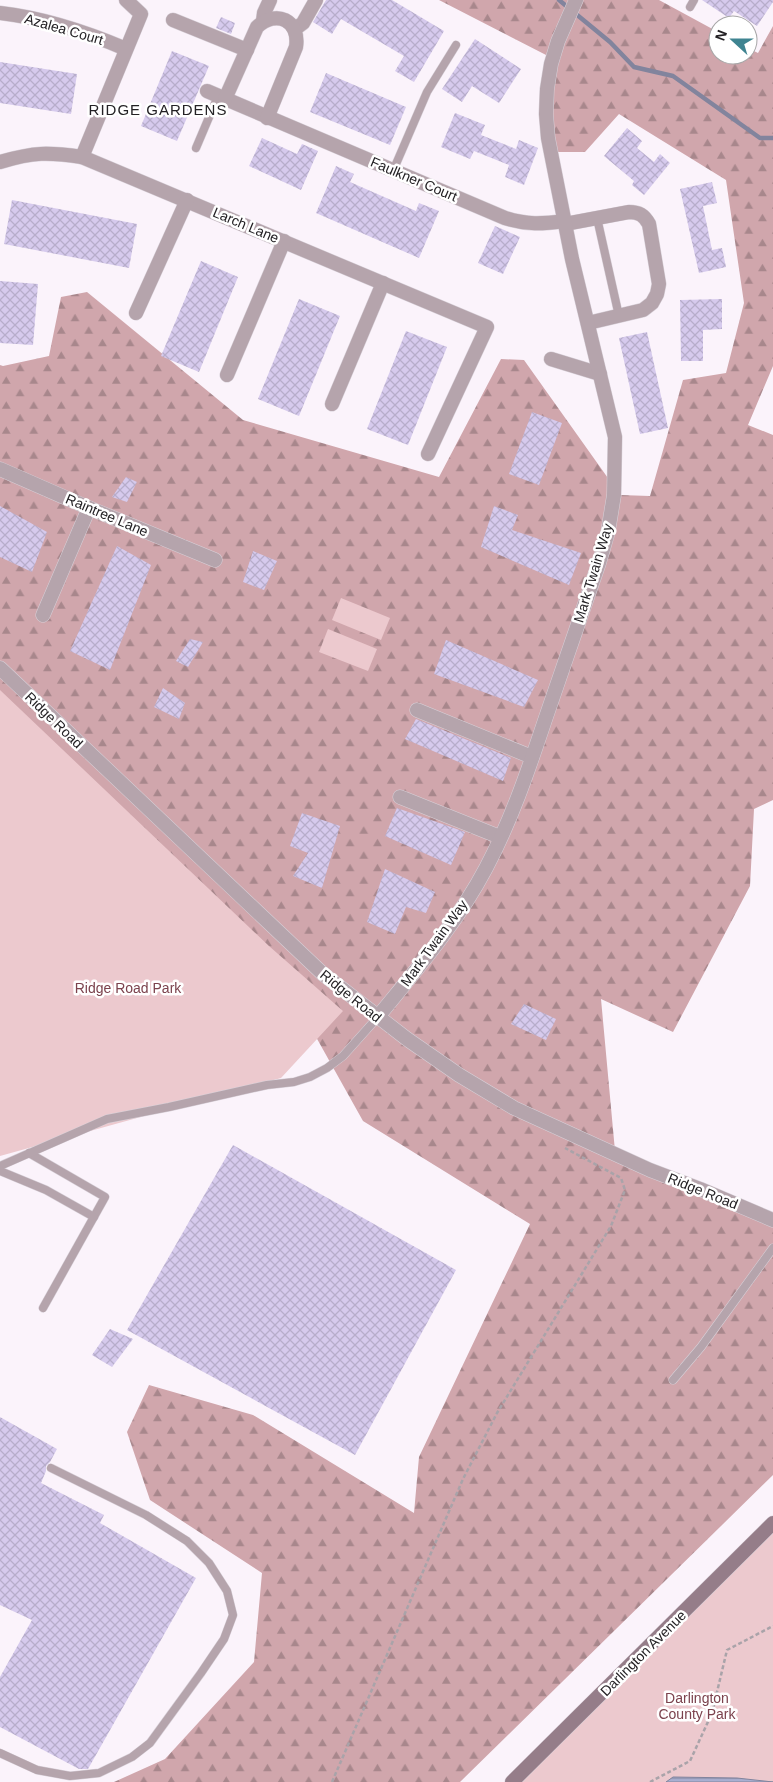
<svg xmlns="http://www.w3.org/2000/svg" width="773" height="1782" viewBox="0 0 773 1782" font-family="Helvetica,sans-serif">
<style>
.forest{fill:url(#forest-firs)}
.green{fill:#ecc9ce}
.water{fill:url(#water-rules);stroke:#82849d}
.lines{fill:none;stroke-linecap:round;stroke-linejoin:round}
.stream{stroke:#82849d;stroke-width:4.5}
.building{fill:url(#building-cross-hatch)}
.service-casing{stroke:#d8d1d9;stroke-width:9}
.minor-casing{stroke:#d8d1d9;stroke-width:15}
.tertiary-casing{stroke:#d8d1d9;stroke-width:15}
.secondary-casing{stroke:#d8d1d9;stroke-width:15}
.path{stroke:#a9a3a9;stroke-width:2.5;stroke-dasharray:4 2.5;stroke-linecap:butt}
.service{stroke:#b5a4ac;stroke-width:8}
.minor{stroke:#b5a4ac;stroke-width:14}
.tertiary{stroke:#b5a4ac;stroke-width:14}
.secondary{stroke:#957d89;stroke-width:14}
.labels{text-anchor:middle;stroke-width:5;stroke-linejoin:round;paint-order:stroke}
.street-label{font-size:14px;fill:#232124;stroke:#fff}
.park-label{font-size:14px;fill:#7b424d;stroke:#fff}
.neighbourhood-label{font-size:15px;letter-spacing:1px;fill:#232124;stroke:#fff}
</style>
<defs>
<pattern id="forest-firs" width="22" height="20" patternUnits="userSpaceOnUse" patternTransform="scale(1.25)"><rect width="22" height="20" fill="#d0a6ac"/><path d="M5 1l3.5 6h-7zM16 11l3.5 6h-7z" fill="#a8878c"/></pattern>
<pattern id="water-rules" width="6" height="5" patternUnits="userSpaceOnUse" patternTransform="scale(1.25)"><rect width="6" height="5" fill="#aaafd1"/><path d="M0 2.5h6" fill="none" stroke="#8a8ea9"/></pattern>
<pattern id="building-cross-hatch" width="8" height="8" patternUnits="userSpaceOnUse" patternTransform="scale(1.25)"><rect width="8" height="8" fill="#d6caed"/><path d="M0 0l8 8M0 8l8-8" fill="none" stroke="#b7adcb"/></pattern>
</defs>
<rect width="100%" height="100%" fill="#fbf3fb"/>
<polygon class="forest" points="439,0 659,0 718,32 718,55 748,55 748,48 758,53 773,26 773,366 748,425 773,435 773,800 754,809 750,886 673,1032 601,999 615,1151 773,1222 773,1475 460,1782 114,1782 165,1759 254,1662 262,1573 150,1500 127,1432 149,1385 253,1415 414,1513 419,1457 530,1224 363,1121 316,1037 0,1112 0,365 3,366 49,356 61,297 87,292 243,420 439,477 501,359 524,360 620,495 650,496 683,380 726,373 744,303 726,180 619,114 585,152 548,152 548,56"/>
<g class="green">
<polygon points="341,598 390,618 381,640 332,620"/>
<polygon points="328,629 377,649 368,671 319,652"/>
<polygon points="0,690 269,946 343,1011 281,1078 0,1156"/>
<polygon points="773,1523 773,1782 512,1782"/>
</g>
<polygon class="water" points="673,1777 737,1778 773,1782 666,1782"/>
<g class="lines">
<polyline class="stream" points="559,0 610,42 634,67 673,76 760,138 773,138"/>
</g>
<g class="building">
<polygon points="326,0 392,0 444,31 414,82 395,71 404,56 341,19 332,34 313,22"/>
<polygon points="702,0 773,0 773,2 757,26 734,11 729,18"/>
<polygon points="221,17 235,23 231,34 216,28"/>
<polygon points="475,39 521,69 499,103 472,86 462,102 442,89"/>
<polygon points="172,51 209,66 177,141 141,126"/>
<polygon points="0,62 77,74 71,114 0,103"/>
<polygon points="326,73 406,107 390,145 310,112"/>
<polygon points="455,113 485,125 481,135 516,149 519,140 538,148 524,185 505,177 509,165 474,151 470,159 441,147"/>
<polygon points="627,128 642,141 637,148 654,162 660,154 670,163 644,195 632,185 634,181 604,156"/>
<polygon points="262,138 297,154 302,144 318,151 301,190 249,166"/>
<polygon points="336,166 354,174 350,182 416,211 419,203 439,211 419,258 316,213"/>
<polygon points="712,182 717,203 703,206 712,250 722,248 726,267 699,273 680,189"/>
<polygon points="12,200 137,224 129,268 4,244"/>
<polygon points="495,226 520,237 503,274 478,263"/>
<polygon points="201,261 238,277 199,372 161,356"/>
<polygon points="0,281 38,284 33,345 0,343"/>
<polygon points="299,299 340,316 299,416 258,399"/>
<polygon points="722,299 722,329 703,330 703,361 681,361 680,300"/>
<polygon points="406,331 447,347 408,445 367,429"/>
<polygon points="647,332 668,428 640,434 619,338"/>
<polygon points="532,412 562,423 539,485 509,474"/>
<polygon points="126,477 137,482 127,502 112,497"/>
<polygon points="0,506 47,532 32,572 0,557"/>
<polygon points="494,506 518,515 512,530 581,553 569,585 481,547"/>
<polygon points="117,546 151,565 110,670 70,651"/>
<polygon points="253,551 277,561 264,590 243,582"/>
<polygon points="190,639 203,642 188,667 176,661"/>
<polygon points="446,640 538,680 524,707 434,674"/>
<polygon points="163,688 185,703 179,719 154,707"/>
<polygon points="416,719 511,758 503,781 405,739"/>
<polygon points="397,808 465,832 451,865 385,836"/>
<polygon points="302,813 340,826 322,888 293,876 308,853 290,846"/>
<polygon points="385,869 435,892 426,913 406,907 395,934 367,922"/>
<polygon points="524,1004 556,1019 546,1040 511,1024"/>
<polygon points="233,1145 456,1270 355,1455 127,1330"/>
<polygon points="110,1329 133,1339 112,1367 92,1355"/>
<polygon points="0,1417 57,1449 50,1462 46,1466 46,1471 41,1483 104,1515 100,1523 196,1578 88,1769 79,1769 0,1727 0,1677 32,1620 0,1605"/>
</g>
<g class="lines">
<g class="service-casing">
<g id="service">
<polyline points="690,7 694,0"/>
<polyline points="196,148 218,96"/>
<polyline points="393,171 427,92 456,45"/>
<polyline points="597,218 619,316"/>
<polyline points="29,1153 105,1197 43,1308"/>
<polyline points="0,1166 107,1119 169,1107 267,1085 294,1082 310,1077 327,1068 343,1056 377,1018"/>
<polyline points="0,1171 46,1190 94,1217"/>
<polyline points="673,1380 701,1347 773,1248"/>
<polyline points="0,1753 37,1770 70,1776 99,1773 132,1757 150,1743 201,1673 224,1639 233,1615 227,1591 209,1563 187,1541 146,1515 51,1468"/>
</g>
</g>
<g class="minor-casing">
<g id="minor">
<path d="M0 13C44 18 86 32 126 49"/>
<polyline points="173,20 247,50"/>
<polyline points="263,21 264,13 270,0"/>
<polyline points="295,29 303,23 316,0"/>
<path d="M207 91 505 218C527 225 542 224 565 221"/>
<path d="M225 99 257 27C276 9 300 20 296 47L267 118"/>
<polyline points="82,157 141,14 126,0"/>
<path d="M0 162C34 152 48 152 82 157L487 327 428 454"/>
<path d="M565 224 629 212C639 212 644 215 649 224L659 284 657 294 652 303 643 310 588 323"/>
<polyline points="136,313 187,200"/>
<polyline points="551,359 600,374"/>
<polyline points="227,375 284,241"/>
<polyline points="332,404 383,283"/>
<polyline points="0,469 89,508 215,560"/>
<polyline points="43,615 89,508"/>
<polyline points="417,710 532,757"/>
<polyline points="400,797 500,837"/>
<path d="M377 1018C416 970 457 923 486 868 511 821 528 771 545 720 563 668 581 616 599 563L608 532 614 495 615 437 572 259 548 138 546 114 547 89 551 64 558 41 576 0"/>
</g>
</g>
<g class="tertiary-casing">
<polyline id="tertiary" points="0,668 323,974 407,1039 459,1075 514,1108 650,1170 700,1189 773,1220"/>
</g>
<g class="secondary-casing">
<polyline id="secondary" points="512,1782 773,1523"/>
</g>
<g class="path">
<polyline points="332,1782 463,1479 497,1413 611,1226 625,1190 621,1178 565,1148"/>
<polyline points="650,1782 690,1761 712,1713 727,1650 773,1626"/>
</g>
<use href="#service" class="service"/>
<use href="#minor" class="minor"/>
<use href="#tertiary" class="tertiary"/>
<use href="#secondary" class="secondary"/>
</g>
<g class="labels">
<g class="street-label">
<text transform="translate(64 29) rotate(16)" y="5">Azalea Court</text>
<text transform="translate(414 179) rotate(23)" y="5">Faulkner Court</text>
<text transform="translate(246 225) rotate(23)" y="5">Larch Lane</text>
<text transform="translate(107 515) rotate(23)" y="5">Raintree Lane</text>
<text transform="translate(593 573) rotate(-73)" y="5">Mark Twain Way</text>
<text transform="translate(54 720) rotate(44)" y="5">Ridge Road</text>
<text transform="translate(434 943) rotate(-54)" y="5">Mark Twain Way</text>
<text transform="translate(351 996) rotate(39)" y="5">Ridge Road</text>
<text transform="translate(703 1191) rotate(22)" y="5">Ridge Road</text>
<text transform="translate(643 1653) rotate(-45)" y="5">Darlington Avenue</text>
</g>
<g class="park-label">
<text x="128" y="993">Ridge Road Park</text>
<text x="697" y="1703">Darlington<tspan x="697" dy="16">County Park</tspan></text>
</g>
<g class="neighbourhood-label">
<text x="158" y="115">RIDGE GARDENS</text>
</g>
</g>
<g transform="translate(733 40) rotate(291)"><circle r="24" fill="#ffffff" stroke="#a7a6a7"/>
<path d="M0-4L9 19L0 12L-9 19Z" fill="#3f8491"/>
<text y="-8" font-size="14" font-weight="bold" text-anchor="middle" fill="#232124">N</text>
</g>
</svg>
